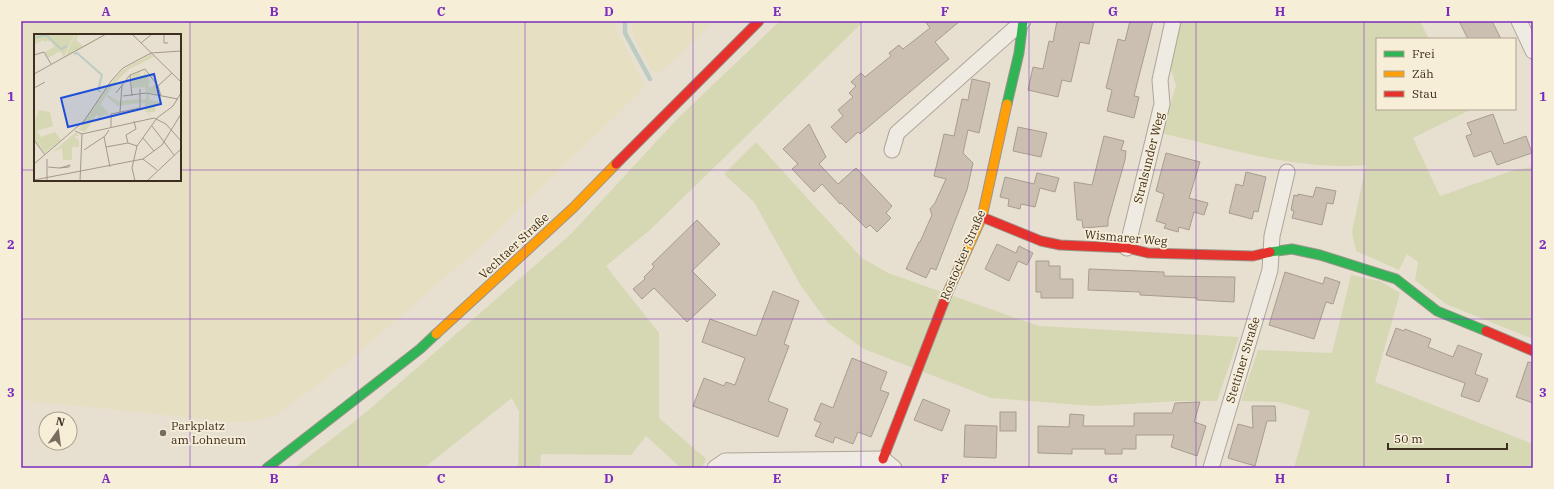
<svg xmlns="http://www.w3.org/2000/svg" width="1554" height="489" viewBox="0 0 1554 489" font-family="'IBM Plex Serif',serif">
<style>
.farmland{fill:#e6dfc2;fill-rule:evenodd}
.green{fill:#d6d7b3}
.lines{fill:none;stroke-linecap:round;stroke-linejoin:round}
.stream{stroke:#bcccc2;stroke-width:4.5}
.building{fill:#cbbfb2;stroke:#a89c90}
.street-casing{stroke:#ada599;stroke-width:17}
.fast-casing{stroke:#9c958a;stroke-width:11}
.slow-casing{stroke:#9c958a;stroke-width:11}
.jam-casing{stroke:#9c958a;stroke-width:11}
.street{stroke:#efebe3;stroke-width:15}
.fast{stroke:#30b455;stroke-width:9}
.slow{stroke:#ff9f0a;stroke-width:9}
.jam{stroke:#e5322d;stroke-width:9}
.grid{fill:none;stroke:#7b2cbf;stroke-width:1;stroke-opacity:0.55}
.poi-dot{fill:#786c5e;stroke:#f7eed8;stroke-width:1.5}
.labels{text-anchor:middle;stroke-width:3.5;stroke-linejoin:round;paint-order:stroke}
.street-label{font-size:12px;fill:#3d2e20;stroke:#f7eed8}
.poi-label{font-size:12px;fill:#3d2e20;stroke:#f7eed8;text-anchor:start}
.inset-river{fill:none;stroke:#bcccc2;stroke-width:2}
.inset-road{fill:none;stroke:#a3998a;stroke-width:1}
.view{fill:#1d4ed8;fill-opacity:0.15;stroke:#1d4ed8;stroke-width:2}
.inset-edge{fill:none;stroke:#3d2e20;stroke-width:2}
.neatline{fill:none;stroke:#7b2cbf;stroke-width:1.5}
.grid-label{font-size:13px;text-anchor:middle;font-weight:bold;fill:#7b2cbf}
</style>
<rect width="100%" height="100%" fill="#e7e0d1"/>
<g class="farmland">
<path d="M21 21H615L614 24 645 87 488 240 347 363 275 416 249 422H232L21 400ZM35 35H180V180H35Z"/>
<polygon points="633,21 714,21 658,74 649,67 632,32"/>
</g>
<g class="green">
<polygon points="780,21 864,21 651,229 606,266 659,333 659,418 706,459 702,468 681,468 646,436 631,455 541,454 540,468 518,468 519,412 512,398 424,468 294,468 364,414 571,234 678,118"/>
<path d="M1180 21H1420L1429 39H1377V109H1467L1468 111 1413 138 1440 196 1514 170 1533 167V339L1446 304 1415 280 1418 262 1407 254 1399 270 1356 251 1352 232 1366 165C1299 171 1226 148 1161 133L1176 86 1170 66Z"/>
<polygon points="756,142 862,258 888,273 1039,326 1239,337 1217,401 1180,401 1094,406 991,398 864,349 828,323 801,286 754,202 724,174"/>
<polygon points="1351,275 1380,281 1400,293 1375,382 1533,444 1533,468 1294,468 1310,411 1279,402 1241,401 1258,350 1332,353"/>
</g>
<g class="lines">
<polyline class="stream" points="625,21 625,33 650,79"/>
</g>
<g class="building">
<polygon points="925,21 960,21 935,42 949,59 860,134 858,132 846,143 831,127 843,116 838,110 853,97 849,93 856,86 851,82 861,73 865,77 891,56 889,53 899,45 903,49 930,28"/>
<polygon points="1057,21 1094,21 1089,44 1080,42 1071,82 1062,80 1058,97 1028,90 1033,67 1043,69 1049,41 1053,42"/>
<polygon points="1130,21 1153,21 1134,96 1139,97 1134,118 1107,111 1112,90 1106,88 1118,39 1125,41"/>
<polygon points="1459,21 1492,21 1501,39 1468,39"/>
<polygon points="972,79 990,83 979,133 968,130 963,153 973,163 967,190 936,270 931,268 926,278 906,269 919,242 920,242 932,215 930,209 935,203 946,179 934,176 944,134 954,136 962,99 968,100"/>
<polygon points="1493,114 1504,144 1526,136 1532,153 1497,165 1491,151 1474,157 1466,136 1472,134 1467,123"/>
<polygon points="809,124 826,157 819,164 838,184 856,168 892,206 886,213 891,218 877,232 870,225 866,228 841,203 840,204 822,184 814,192 792,169 798,164 783,149"/>
<polygon points="1018,127 1047,133 1041,157 1013,151"/>
<polygon points="1104,136 1124,141 1121,150 1126,151 1125,160 1108,220 1108,226 1083,228 1082,220 1077,220 1074,182 1092,185"/>
<polygon points="1166,153 1200,162 1189,198 1208,203 1204,215 1194,212 1189,230 1179,227 1178,232 1164,228 1166,224 1156,221 1164,194 1156,191"/>
<polygon points="1246,172 1266,177 1258,212 1254,211 1252,219 1229,213 1236,184 1243,186"/>
<polygon points="1037,173 1059,178 1055,192 1040,188 1035,207 1021,204 1020,209 1008,206 1009,199 1000,197 1005,177 1034,184"/>
<polygon points="1316,187 1336,191 1333,204 1327,203 1322,225 1292,218 1294,211 1291,210 1294,195 1298,196 1298,194 1313,197"/>
<polygon points="697,220 720,244 692,271 716,295 687,322 654,288 642,299 633,289 645,279 644,277 654,267 652,264"/>
<polygon points="997,244 1016,253 1019,246 1033,253 1027,265 1018,261 1009,281 985,269"/>
<polygon points="1036,261 1049,261 1049,266 1060,266 1060,279 1073,279 1073,298 1041,298 1041,292 1036,292"/>
<polygon points="1089,269 1164,272 1164,276 1235,277 1234,302 1197,300 1197,298 1140,295 1140,292 1088,290"/>
<polygon points="1285,272 1323,284 1325,277 1340,282 1333,304 1326,302 1314,339 1269,325"/>
<polygon points="773,291 799,301 784,344 789,346 768,401 788,409 778,437 693,406 704,378 724,386 726,382 735,385 745,358 702,342 710,319 756,336"/>
<polygon points="1396,328 1404,331 1405,329 1431,339 1428,347 1453,357 1458,345 1482,354 1475,374 1488,379 1479,402 1461,396 1465,383 1386,355"/>
<polygon points="852,358 887,372 880,390 889,393 871,437 858,432 853,444 835,437 833,443 815,436 821,423 814,420 821,403 833,408"/>
<polygon points="1528,362 1533,363 1533,403 1516,397"/>
<polygon points="923,399 950,410 942,431 914,420"/>
<polygon points="1200,402 1194,422 1206,426 1197,456 1171,447 1174,435 1136,435 1136,449 1122,449 1122,454 1105,454 1105,449 1072,449 1072,454 1038,453 1038,426 1069,427 1070,414 1084,415 1083,426 1134,426 1134,413 1172,413 1175,403"/>
<polygon points="1252,406 1275,406 1276,421 1267,421 1255,466 1228,458 1238,424 1253,428"/>
<rect x="1000" y="412" width="16" height="19"/>
<polygon points="965,425 997,426 996,458 964,457"/>
</g>
<g class="lines">
<g class="street-casing">
<g id="street">
<polyline points="1519,21 1533,51"/>
<polyline points="892,150 897,133 1023,21"/>
<polyline points="1127,248 1162,104 1160,80 1173,21"/>
<polyline points="715,468 725,461 883,459 894,468"/>
<polyline points="1211,468 1270,270 1272,236 1287,172"/>
</g>
</g>
<g class="fast-casing">
<g id="fast">
<polyline points="1007,104 1019,53 1023,21"/>
<polyline points="1270,252 1292,249 1320,255 1396,279 1437,311 1486,331"/>
<polyline points="267,468 420,349 436,334"/>
</g>
</g>
<g class="slow-casing">
<g id="slow">
<polyline points="947,294 982,217 1007,104"/>
<polyline points="436,334 573,208 616,164"/>
</g>
</g>
<g class="jam-casing">
<g id="jam">
<polyline points="616,164 759,21"/>
<polyline points="982,217 1041,241 1060,245 1127,248 1148,253 1253,256 1270,252"/>
<polyline points="1486,331 1533,351"/>
<polyline points="883,459 947,294"/>
</g>
</g>
<use href="#street" class="street"/>
<use href="#fast" class="fast"/>
<use href="#slow" class="slow"/>
<use href="#jam" class="jam"/>
</g>
<path class="grid" d="M190 21V468M358 21V468M525 21V468M693 21V468M861 21V468M1029 21V468M1196 21V468M1364 21V468M21 170H35M180 170H1533M21 319H1533"/>
<circle class="poi-dot" cx="163" cy="433" r="4"/>
<g class="labels">
<g class="street-label">
<text transform="translate(1149 158) rotate(-76)" y="4">Stralsunder Weg</text>
<text transform="translate(1126 238) rotate(5)" y="4">Wismarer Weg</text>
<text transform="translate(514 246) rotate(-43)" y="4">Vechtaer Straße</text>
<text transform="translate(963 255) rotate(-67)" y="4">Rostocker Straße</text>
<text transform="translate(1243 360) rotate(-73)" y="4">Stettiner Straße</text>
</g>
<g class="poi-label">
<text x="171" y="430">Parkplatz<tspan x="171" dy="14">am Lohneum</tspan></text>
</g>
</g>
<g transform="translate(34 34)">
<rect width="147" height="147" fill="#e7e0d1"/>
<path d="M0 0H41L30 23 26 17 14 24 11 18 20 13 18 8 13 7 14 4 12 8 9 6 0 11ZM42 0H45L42 6 49 12 75 0 31 23ZM117 20 120 23 95 35 79 51 67 70 76 82 72 80 66 83V88L63 80 51 98 44 96 76 49 90 35ZM110 36 116 48 114 51 116 54 123 50 126 60 112 58 111 53 98 54V41L106 37V41H110ZM112 60H115V66L128 68V71L121 70V78H115L116 83 113 78H111V69H107V66L112 65ZM74 61 84 67 106 65V69L84 72 73 63ZM5 76 16 78 19 92 3 97 7 103 21 98 27 106 11 119 0 106V89ZM41 99 46 101 40 103 45 106V113H38V126H29L28 114 19 118Z" fill="#d6d7b3"/>
<path class="inset-river" d="M0 4 12 1 27 15 33 12M40 20 43 19 68 41 64 56 67 58"/>
<path class="inset-road" d="M98 0 147 48M130 0V9H134M107 9 118 0M0 21 10 18 17 30M0 40 72 0M96 41 98 62M124 52 138 39M0 54 11 48M82 59 96 41 111 35 124 52 127 62M89 62 112 59 144 65M86 78 88 51M118 92 140 121M77 93V80L106 74V55M41 97 48 100 120 84 132 90 147 107M70 103 76 133M109 104 120 117M0 106 11 121M94 109 92 101 102 95 100 87M72 113 94 109 103 112M50 116 71 102 75 96M13 125V147M109 125 128 111 147 80M109 125 123 136M0 130 50 87 77 47 89 34 117 19 147 17M14 133 25 134 35 133 36 131 26 134M0 146 109 125M46 147 48 100M101 147 98 134 103 112 123 84 139 72 147 59M113 147 147 115"/>
<path class="view" d="M120 40 127 70 34 93 27 64Z"/>
<rect width="147" height="147" class="inset-edge"/>
</g>
<rect width="1554" height="489" fill="none" stroke="#f7eed8" stroke-width="44"/>
<rect x="1376" y="38" width="140" height="72" fill="#f7eed8" stroke="#ada18e"/>
<rect x="1384" y="51" width="20" height="6" fill="#30b455" stroke="#ada18e"/>
<text x="1412" y="58" font-size="12" fill="#3d2e20">Frei</text>
<rect x="1384" y="71" width="20" height="6" fill="#ff9f0a" stroke="#ada18e"/>
<text x="1412" y="78" font-size="12" fill="#3d2e20">Zäh</text>
<rect x="1384" y="91" width="20" height="6" fill="#e5322d" stroke="#ada18e"/>
<text x="1412" y="98" font-size="12" fill="#3d2e20">Stau</text>
<g transform="translate(58 431) rotate(14)"><circle r="19" fill="#f7eed8" stroke="#ada18e"/>
<path d="M0-3L7 15L0 10L-7 15Z" fill="#786c5e"/>
<text y="-6" font-size="11" font-weight="bold" text-anchor="middle" fill="#3d2e20">N</text>
</g>
<path d="M1388 443v6h119v-6" fill="none" stroke="#3d2e20" stroke-width="2"/>
<text x="1394" y="443" font-size="12" fill="#3d2e20" stroke="#f7eed8" stroke-width="3" paint-order="stroke">50 m</text>
<rect x="22" y="22" width="1510" height="445" class="neatline"/>
<g class="grid-label">
<text x="106" y="16">A</text>
<text x="274" y="16">B</text>
<text x="441" y="16">C</text>
<text x="609" y="16">D</text>
<text x="777" y="16">E</text>
<text x="945" y="16">F</text>
<text x="1113" y="16">G</text>
<text x="1280" y="16">H</text>
<text x="1448" y="16">I</text>
<text x="11" y="101">1</text>
<text x="1543" y="101">1</text>
<text x="11" y="249">2</text>
<text x="1543" y="249">2</text>
<text x="11" y="397">3</text>
<text x="1543" y="397">3</text>
<text x="106" y="483">A</text>
<text x="274" y="483">B</text>
<text x="441" y="483">C</text>
<text x="609" y="483">D</text>
<text x="777" y="483">E</text>
<text x="945" y="483">F</text>
<text x="1113" y="483">G</text>
<text x="1280" y="483">H</text>
<text x="1448" y="483">I</text>
</g>
</svg>
